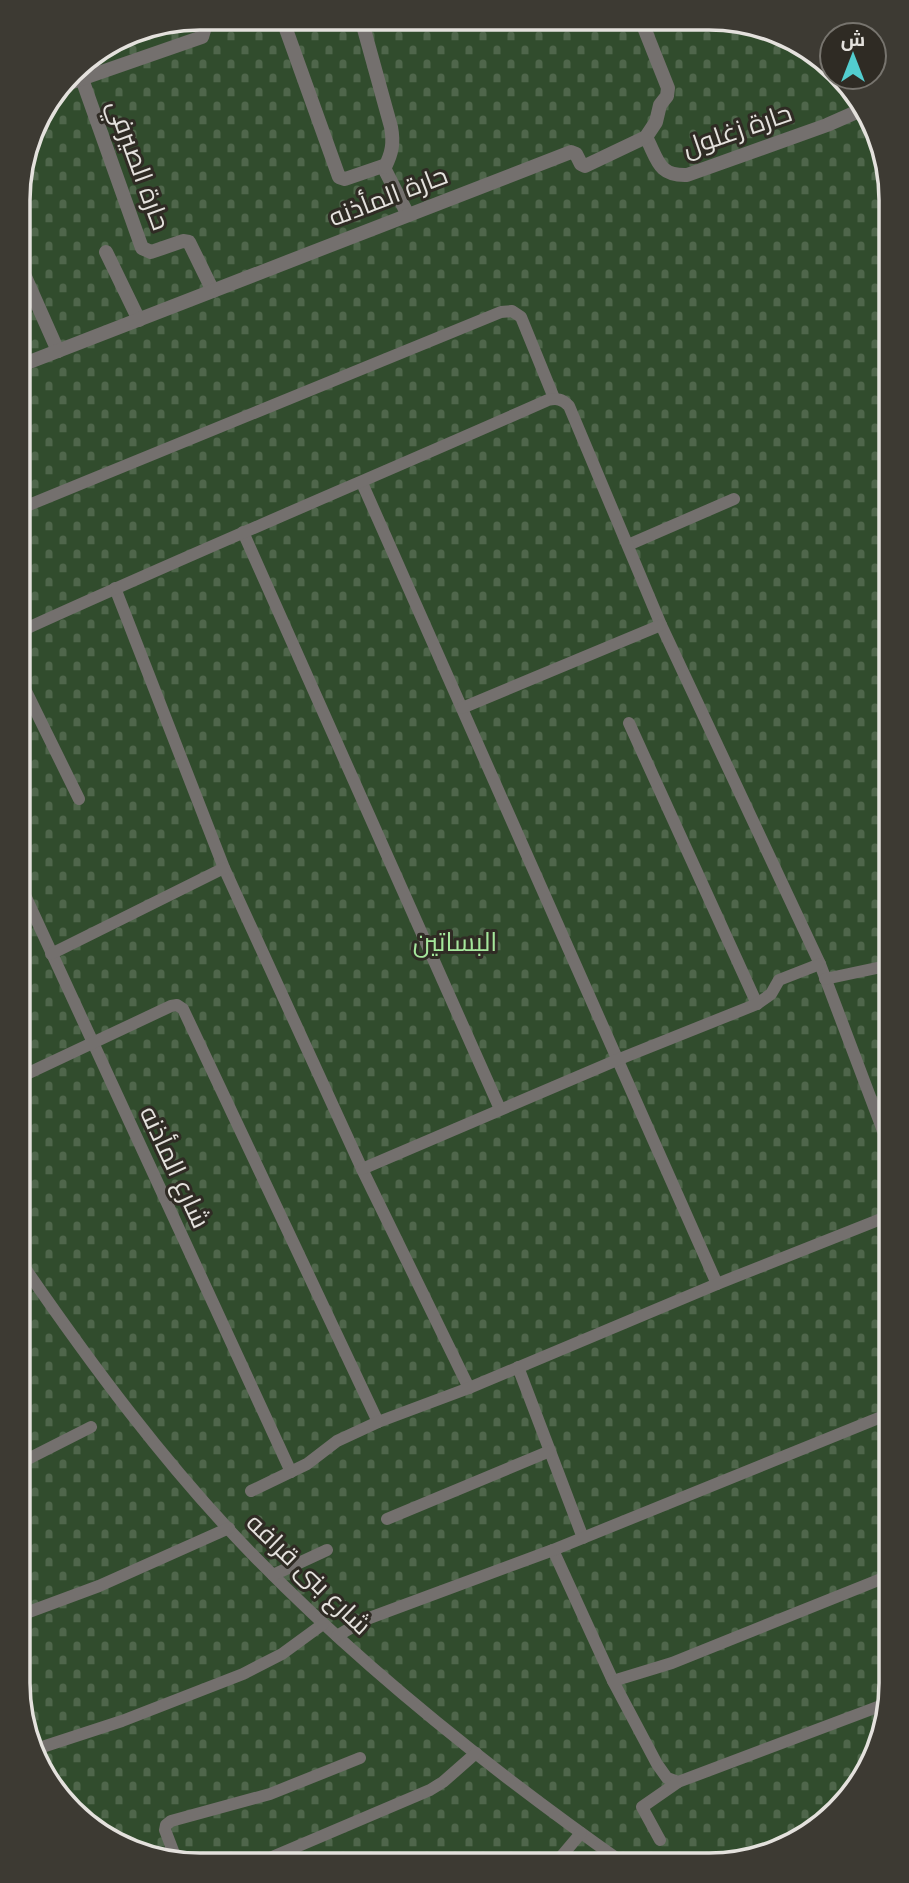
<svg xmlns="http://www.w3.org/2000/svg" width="909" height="1883" viewBox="0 0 909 1883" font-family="Mulish,Cairo,sans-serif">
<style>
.cemetery{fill:url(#cemetery-stones)}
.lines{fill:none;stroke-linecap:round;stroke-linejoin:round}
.lane{stroke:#74706e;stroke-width:12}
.street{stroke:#74706e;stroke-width:14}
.labels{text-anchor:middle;stroke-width:6;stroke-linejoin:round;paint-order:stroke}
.street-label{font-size:26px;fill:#e4e1dd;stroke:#2f2b24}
.park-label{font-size:26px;fill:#a5e79c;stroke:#2f2b24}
.rim{fill:none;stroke:#e4e1dd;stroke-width:3.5}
</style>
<defs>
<pattern id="cemetery-stones" width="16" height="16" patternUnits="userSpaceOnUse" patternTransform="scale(1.75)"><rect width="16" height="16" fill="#314c2d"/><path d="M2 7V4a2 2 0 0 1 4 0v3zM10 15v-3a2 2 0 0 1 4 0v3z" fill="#4f664b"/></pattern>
</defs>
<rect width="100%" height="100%" fill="#2f2b24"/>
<polygon class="cemetery" points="200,18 744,21 830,63 832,77 839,77 882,141 891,200 891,1696 854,1795 768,1856 709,1865 175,1864 80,1821 27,1742 18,1683 19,176 36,119 79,63 130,31"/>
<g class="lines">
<g class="lane">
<polyline points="362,483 717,1284"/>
<polyline points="19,509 501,312 512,311 521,317 554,398"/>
<polyline points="243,532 500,1109"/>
<polyline points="628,545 734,499"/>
<polyline points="115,588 224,868 362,1169 469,1388"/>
<path d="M19 632C194 552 372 478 548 400 557 398 562 399 569 406L661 625 820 964 891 1152"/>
<polyline points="19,677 79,799"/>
<polyline points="462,708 661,625"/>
<polyline points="629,723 757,1004"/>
<polyline points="18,880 291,1472"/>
<polyline points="51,954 224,868"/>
<polyline points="825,979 891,965"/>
<polyline points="18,1078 171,1006 177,1005 183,1009 378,1422"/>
<polyline points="362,1169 617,1060 757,1004 771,994 779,980 820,964"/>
<path d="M18 1258C90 1363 166 1466 255 1557 367 1672 495 1773 626 1865"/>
<polyline points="518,1367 583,1538"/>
<polyline points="18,1464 91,1427"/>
<polyline points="251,1491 307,1464 337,1441 378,1422 469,1388 717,1284 891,1215"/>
<polyline points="387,1519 550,1451"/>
<polyline points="553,1550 613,1681 672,1663 891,1575"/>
<polyline points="273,1575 327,1550"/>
<polyline points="18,1616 99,1586 229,1528"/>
<polyline points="337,1636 364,1620 553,1550 891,1413"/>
<polyline points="613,1681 657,1764 667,1778 678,1782 888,1703"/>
<polyline points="33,1750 122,1721 243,1674 282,1654 323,1624"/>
<polyline points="660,1840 642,1807 678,1782"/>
<polyline points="178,1864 165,1830 166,1825 171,1821 270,1794 360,1758"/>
<polyline points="256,1864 430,1790 443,1782 476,1753"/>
<polyline points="554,1865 581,1833"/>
</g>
<g class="street">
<polyline points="282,18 339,177 345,179 383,166 408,215"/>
<path d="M362 22 391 127C394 143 392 153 385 167"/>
<polyline points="82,79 142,248 151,252 183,241 189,242 213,291"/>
<polyline points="61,86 202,37 205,27 201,18"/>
<path d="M646 137C658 160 658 176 687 175L827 125 861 110"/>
<polyline points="106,252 139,320"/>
<polyline points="19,263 58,351"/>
<polyline points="19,366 571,152 576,154 581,164 585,166 646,137 656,122 660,105 667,96 668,88 641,20"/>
</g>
</g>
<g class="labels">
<g class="street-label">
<text transform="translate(737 130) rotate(-19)" y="9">حارة زغلول</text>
<text transform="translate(139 165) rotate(70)" y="9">حارة الصيرفي</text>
<text transform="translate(388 196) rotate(-21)" y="9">حارة المأذنه</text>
<text transform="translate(175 1167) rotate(65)" y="9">شارع المأذنه</text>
<text transform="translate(309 1574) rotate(44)" y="9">شارع بنى قرافه</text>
</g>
<g class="park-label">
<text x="455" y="951">البساتين</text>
</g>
</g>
<path d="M0 0H909V1883H0ZM200 30H709A170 170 0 0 1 879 200V1683A170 170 0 0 1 709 1853H200A170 170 0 0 1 30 1683V200A170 170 0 0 1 200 30Z" fill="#3d3a33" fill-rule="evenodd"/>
<path class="rim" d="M200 30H709A170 170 0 0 1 879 200V1683A170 170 0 0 1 709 1853H200A170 170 0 0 1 30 1683V200A170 170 0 0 1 200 30Z"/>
<g transform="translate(853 56)"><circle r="33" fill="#2f2b24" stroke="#77746e" stroke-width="2"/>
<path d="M0-5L12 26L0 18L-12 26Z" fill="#52cdcf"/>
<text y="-10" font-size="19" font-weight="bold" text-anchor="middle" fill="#e4e1dd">ش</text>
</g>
</svg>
